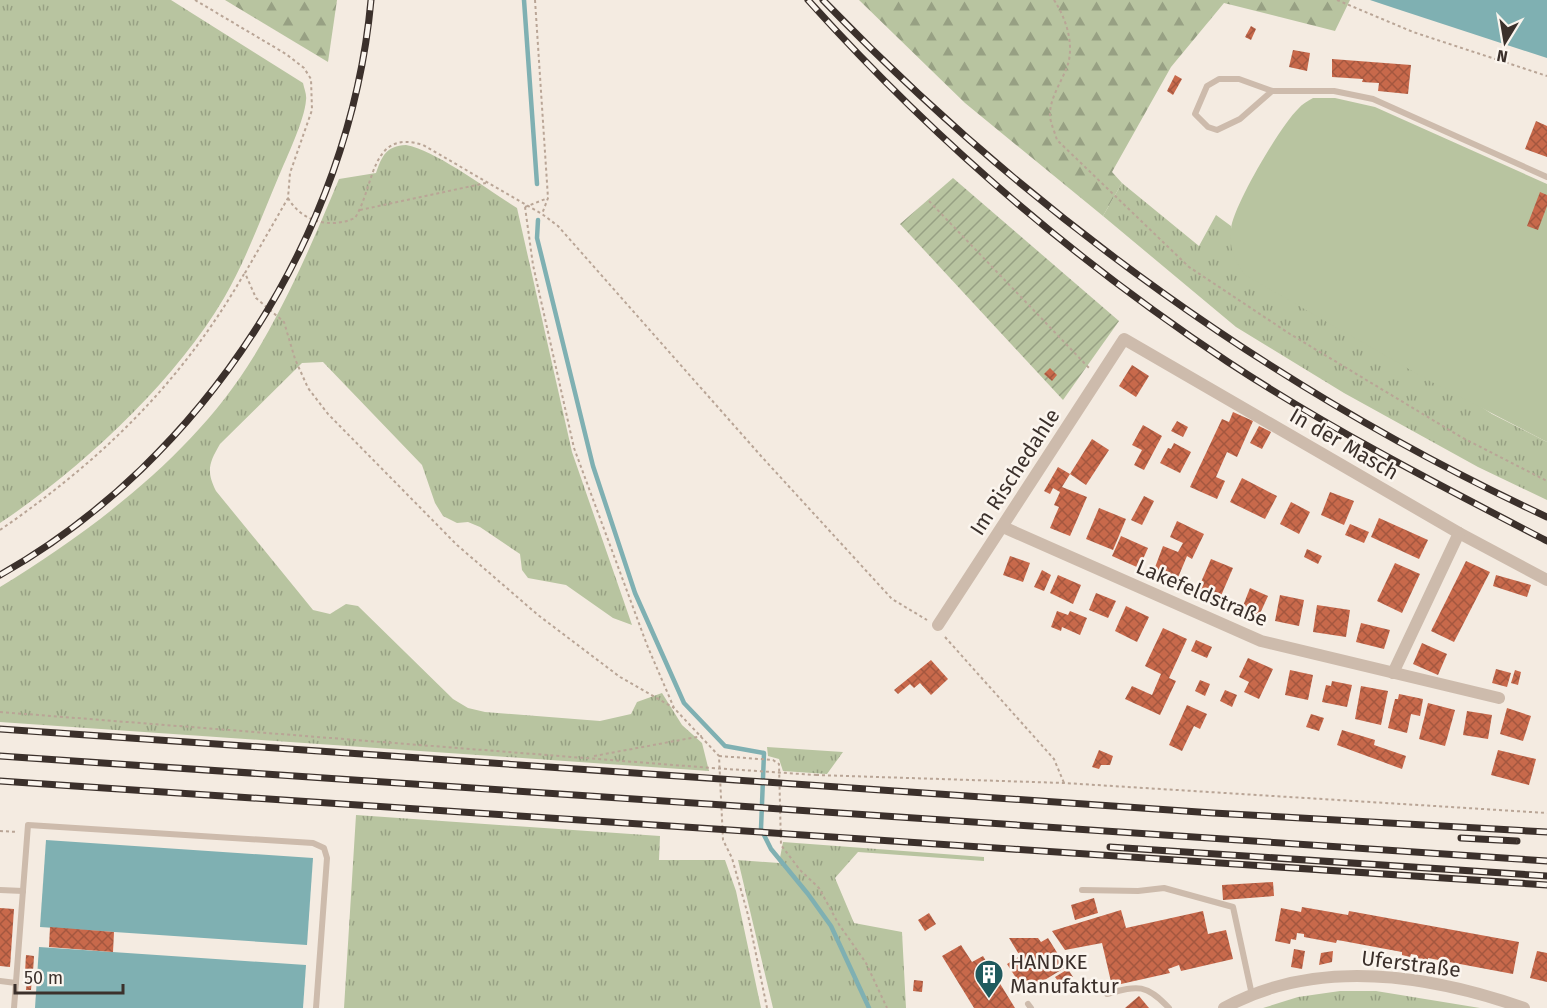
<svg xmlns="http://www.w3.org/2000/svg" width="1547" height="1008" viewBox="0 0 1547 1008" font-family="'Fira Sans',sans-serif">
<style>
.grass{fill:url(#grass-tufts)}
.forest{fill:url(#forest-firs)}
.garden{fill:url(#garden-furrows)}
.pitch{fill:#b8c4a0}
.water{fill:#7fb0b2}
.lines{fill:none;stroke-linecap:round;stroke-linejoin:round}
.stream{stroke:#7fb0b2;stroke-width:4.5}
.building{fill:url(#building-cross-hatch)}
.path{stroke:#b9a596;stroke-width:2;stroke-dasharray:3 3;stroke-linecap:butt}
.service{stroke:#cdbbac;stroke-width:6}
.minor{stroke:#cdbbac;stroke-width:12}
.rail-casing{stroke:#3b302b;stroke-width:7}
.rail{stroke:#fbf5ee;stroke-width:4.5;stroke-dasharray:14;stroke-linecap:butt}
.path-bridge{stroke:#b9a596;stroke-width:2;stroke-dasharray:3 3;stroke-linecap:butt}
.labels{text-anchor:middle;stroke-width:5;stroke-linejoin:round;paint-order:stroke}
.street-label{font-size:21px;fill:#3b302b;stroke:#fbf5ee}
.poi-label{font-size:21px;fill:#3b302b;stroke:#fbf5ee;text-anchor:start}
</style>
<defs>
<pattern id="grass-tufts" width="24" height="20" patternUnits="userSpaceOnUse" patternTransform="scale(1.5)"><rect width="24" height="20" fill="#b8c4a0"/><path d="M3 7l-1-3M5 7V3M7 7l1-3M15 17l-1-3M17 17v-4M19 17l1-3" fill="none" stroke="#97a083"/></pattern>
<pattern id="forest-firs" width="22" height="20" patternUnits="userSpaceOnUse" patternTransform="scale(1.5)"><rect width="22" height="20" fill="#b8c4a0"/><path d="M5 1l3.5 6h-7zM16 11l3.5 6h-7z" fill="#97a083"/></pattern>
<pattern id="garden-furrows" width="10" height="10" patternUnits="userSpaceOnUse" patternTransform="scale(1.5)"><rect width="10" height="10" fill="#b8c4a0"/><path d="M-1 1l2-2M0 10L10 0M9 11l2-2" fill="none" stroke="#97a083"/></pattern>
<pattern id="building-cross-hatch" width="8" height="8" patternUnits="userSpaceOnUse" patternTransform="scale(1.5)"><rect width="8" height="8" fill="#c8694b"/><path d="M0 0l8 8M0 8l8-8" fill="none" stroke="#a4573f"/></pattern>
</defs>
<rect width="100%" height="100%" fill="#f4ebe1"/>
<g class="grass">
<path d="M0 0H171L303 83C304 88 307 95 306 100 305 119 286 159 278 178 261 218 246 260 224 298 174 383 81 469 0 523Z"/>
<path d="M406 145C437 151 488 190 517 208L572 452 632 625 613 618 566 585 528 578 522 570 520 554 480 527 468 522 457 523 443 516 435 503 422 465 323 362 302 363 220 444C209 463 206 471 216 491L313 610 330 614 346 604 358 606 453 699 468 708 485 712 600 721 631 714 637 702 662 693 682 725 702 743 709 771 0 722V587C95 529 196 452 254 356 288 300 314 239 339 179L376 173C382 156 386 146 406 145Z"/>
<polygon points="1122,183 1199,246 1216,215 1231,226 1231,243 1492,414 1547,442 1547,500 1478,467 1344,393 1236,327 1103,216"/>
<polygon points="767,747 843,752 827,774 783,771 779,759 768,756"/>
<polygon points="356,815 660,836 659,860 725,860 736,891 761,1008 344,1008"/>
<polygon points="783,842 984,857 984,861 858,852 835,878 854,923 902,932 906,1008 773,1008 738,860 779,863"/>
<polygon points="1340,991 1376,991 1480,1008 1263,1008 1298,997"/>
</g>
<g class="forest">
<polygon points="225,0 337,0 328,62"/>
<polygon points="859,0 1350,0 1335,31 1224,3 1171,67 1112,172 1122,183 1103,216 965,103"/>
</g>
<polygon class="garden" points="953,178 1119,321 1063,400 900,224"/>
<path class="pitch" d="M1313 98H1335L1375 107 1547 184V442L1426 379 1245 275C1234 260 1229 248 1231 229 1233 206 1281 125 1298 109 1302 104 1308 101 1313 98Z"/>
<g class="water">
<polygon points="1370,0 1547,0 1547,58 1394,8"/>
<polygon points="46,840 313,858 307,945 40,927"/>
<polygon points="39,947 306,965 303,1008 35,1008"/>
</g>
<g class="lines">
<g class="stream">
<polyline points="524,0 537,184"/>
<polyline points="538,220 537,238 541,254 593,466 635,593 684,703 725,746 764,753 761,829 771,849 808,894 831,926 869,1008"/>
</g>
</g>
<g class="building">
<polygon points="1251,26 1256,29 1251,40 1245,37"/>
<polygon points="1293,50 1310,53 1307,71 1289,67"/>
<polygon points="1332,59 1411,65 1408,94 1378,91 1379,83 1362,82 1363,79 1332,77"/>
<polygon points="1175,75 1182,79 1173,95 1167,91"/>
<polygon points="1536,121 1547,126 1547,157 1525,149"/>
<polygon points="1540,192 1547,195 1547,206 1538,230 1527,226"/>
<polygon points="1132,365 1149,376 1136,397 1119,386"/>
<polygon points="1050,368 1057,375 1052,381 1044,374"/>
<polygon points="1233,412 1253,421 1237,457 1227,452 1216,477 1225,481 1217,499 1190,487 1222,419 1229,422"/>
<polygon points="1177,421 1188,427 1183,437 1171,431"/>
<polygon points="1143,425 1162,436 1144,470 1134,465 1142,450 1132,445"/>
<polygon points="1259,426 1271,432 1262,449 1250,443"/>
<polygon points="1092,439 1109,450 1086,485 1070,474"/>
<polygon points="1174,443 1191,452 1180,473 1160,463 1168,448 1171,449"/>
<polygon points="1058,467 1070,474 1062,487 1087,497 1070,536 1050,528 1059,507 1054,505 1060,492 1053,488 1050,494 1044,491"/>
<polygon points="1242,478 1277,496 1265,519 1230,502"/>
<polygon points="1330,492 1354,501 1344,525 1321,515"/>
<polygon points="1144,496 1154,501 1142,525 1131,520"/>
<polygon points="1291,502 1310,512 1299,534 1280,524"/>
<polygon points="1099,508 1126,519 1113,550 1086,539"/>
<polygon points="1379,518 1428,540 1419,559 1371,537"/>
<polygon points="1177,521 1204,534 1192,559 1187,556 1177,580 1154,570 1163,546 1178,552 1183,543 1170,537"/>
<polygon points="1350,524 1369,532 1364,543 1345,535"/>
<polygon points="1121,536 1148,548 1139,568 1112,556"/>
<polygon points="1307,549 1322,556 1318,564 1304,557"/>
<polygon points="1010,556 1030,563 1023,582 1003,575"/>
<polygon points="1211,559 1233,568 1220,598 1198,589"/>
<polygon points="1466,561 1490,572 1454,642 1431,631"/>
<polygon points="1395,563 1420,574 1402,613 1377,601"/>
<polygon points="1042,570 1051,575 1044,591 1034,587"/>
<polygon points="1058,575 1081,585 1073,604 1050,593"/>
<polygon points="1496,575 1531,585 1527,597 1493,586"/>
<polygon points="1250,588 1268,596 1258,618 1241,611"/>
<polygon points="1096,593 1116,601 1108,618 1089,610"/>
<polygon points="1280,595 1304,600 1299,626 1275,621"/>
<polygon points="1317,605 1350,610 1346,637 1313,632"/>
<polygon points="1126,606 1149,617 1137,642 1115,631"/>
<polygon points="1057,611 1068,615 1070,611 1087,618 1080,635 1062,627 1061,631 1051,627"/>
<polygon points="1361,623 1390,630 1384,649 1356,642"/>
<polygon points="1163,628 1187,639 1169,678 1176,681 1160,715 1125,699 1132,686 1152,695 1161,674 1145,666"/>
<polygon points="1196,640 1212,647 1207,658 1191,651"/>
<polygon points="1422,643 1447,654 1438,675 1413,664"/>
<polygon points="1248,658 1273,669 1259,699 1244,692 1249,682 1239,677"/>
<polygon points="931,660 948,679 931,695 920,683 914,688 910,684 898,694 894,690"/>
<polygon points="1496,669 1511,673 1507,687 1492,683"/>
<polygon points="1290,670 1313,675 1308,700 1285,695"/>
<polygon points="1515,670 1521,672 1518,685 1511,683"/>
<polygon points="1200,680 1210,684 1205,696 1195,691"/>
<polygon points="1332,681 1352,685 1347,707 1322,702 1326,685 1331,686"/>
<polygon points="1361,686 1388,691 1381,725 1355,719"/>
<polygon points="1225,690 1237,695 1232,707 1220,701"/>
<polygon points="1399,694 1423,699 1420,716 1411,714 1407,733 1388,728 1395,699 1398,699"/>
<polygon points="1428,703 1455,710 1445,746 1419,739"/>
<polygon points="1187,705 1207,714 1200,729 1194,726 1182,751 1169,745"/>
<polygon points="1507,708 1531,716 1523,741 1500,734"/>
<polygon points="1467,711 1492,715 1488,739 1463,735"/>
<polygon points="1311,714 1324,718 1319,731 1306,727"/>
<polygon points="1342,730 1375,740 1374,745 1406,756 1402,769 1337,745"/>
<polygon points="1099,750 1113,756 1110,765 1101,765 1099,769 1092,767"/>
<polygon points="1498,750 1536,759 1529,785 1491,775"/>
<polygon points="1273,882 1274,896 1223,900 1222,885"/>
<polygon points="1094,898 1098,913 1075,920 1071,905"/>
<polygon points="1302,907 1348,915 1349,911 1519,942 1513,974 1428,958 1428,960 1417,959 1417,955 1411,954 1410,957 1402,955 1402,952 1343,941 1337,940 1336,943 1304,937 1304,934 1297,933 1296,940 1291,939 1290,944 1275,941 1281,908 1301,912"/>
<polygon points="0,908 14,909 10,967 0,966"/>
<polygon points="1121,910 1126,928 1203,911 1208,934 1226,930 1233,959 1181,971 1179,965 1168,969 1170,973 1112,986 1102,943 1065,950 1052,931"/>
<polygon points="929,913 936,924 925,931 918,920"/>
<polygon points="50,927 114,932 113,952 49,947"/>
<polygon points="1009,938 1038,938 1041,942 1048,938 1066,967 1025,992 1007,964 1020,956"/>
<polygon points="961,945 972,962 983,956 1015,1008 974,1008 942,956"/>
<polygon points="1294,949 1305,951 1302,969 1291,967"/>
<polygon points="1333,951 1332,962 1319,965 1321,953"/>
<polygon points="1537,951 1547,953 1547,982 1530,978"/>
<polygon points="26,955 34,956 33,972 25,972"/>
<polygon points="1068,969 1073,977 1061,985 1055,977"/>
<polygon points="27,977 32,977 31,990 26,990"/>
<polygon points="914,980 923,981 922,992 913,991"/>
<polygon points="1139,996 1149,1008 1125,1008"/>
</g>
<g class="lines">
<g class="path">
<polyline points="195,0 286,54 304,68 311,79 312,110 290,173 288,198 245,273 256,298 284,322 295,359 308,388 328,414 457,545 538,615 620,677 674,708"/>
<polyline points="535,0 548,198 542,214"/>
<path d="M1054 0C1066 18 1075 45 1067 67 1061 83 1049 99 1050 117 1051 124 1055 133 1057 140L1189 267 1290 334 1461 437 1547 481"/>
<polyline points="1337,0 1413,32 1547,76"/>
<path d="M288 198C302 222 330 229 355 218 375 186 370 128 423 145L542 214 558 226 761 456 892 599 927 620"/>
<polyline points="929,201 1089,368"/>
<polyline points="525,207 533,265 574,448 647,645 674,708 719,756 723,840 732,858 748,915 767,1008"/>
<polyline points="525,207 548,198"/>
<polyline points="360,210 486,183"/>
<path d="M0 530C103 459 181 383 244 274"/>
<polyline points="945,637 1054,759 1064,783"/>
<polyline points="0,712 712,768"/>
<polyline points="594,756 702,736"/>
<polyline points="719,756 773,760 779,764 781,845 800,870 819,888 838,923 866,963 887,1008"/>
<polyline points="816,775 1064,783 1547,813"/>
<polyline points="0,831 18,832"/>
</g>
<g class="service">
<polyline points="1272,91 1240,119 1217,130 1208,127 1195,114 1207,86 1219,79 1239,79 1272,91 1334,91 1373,99 1547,177"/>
<polyline points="0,890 23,891"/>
<polyline points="1082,890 1138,891 1164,888 1233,907 1252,995"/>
<polyline points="0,981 16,983"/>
<path d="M1107 994C1139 985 1146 984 1169 1008"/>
<polyline points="1028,1004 1031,1008"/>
<polyline points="14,1008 28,825 313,843 324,848 327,858 316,1008"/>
</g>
<g class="minor">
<polyline points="1003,527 1261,641 1499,698"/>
<polyline points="938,625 1124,339 1459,533 1547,580"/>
<polyline points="1393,673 1459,533"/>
<path d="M1224 1008C1317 957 1429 975 1524 1008"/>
</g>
<g class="rail-casing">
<g id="rail">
<path d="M808 0C932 138 1073 259 1228 362 1330 429 1439 485 1547 541"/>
<path d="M823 0C1029 214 1278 392 1547 517"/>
<path d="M0 575C204 460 350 233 371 0"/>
<polyline points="0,729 1213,813 1547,832"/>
<polyline points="0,756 1547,861"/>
<polyline points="0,781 1547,885"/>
<polyline points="1461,838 1517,841"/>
<polyline points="1110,847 1547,876"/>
</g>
</g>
<use href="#rail" class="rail"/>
<polyline class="path-bridge" points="712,768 816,775"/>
</g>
<defs>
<g id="building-pin" transform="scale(1.5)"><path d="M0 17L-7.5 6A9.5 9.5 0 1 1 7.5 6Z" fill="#1f5a5e" stroke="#fbf5ee"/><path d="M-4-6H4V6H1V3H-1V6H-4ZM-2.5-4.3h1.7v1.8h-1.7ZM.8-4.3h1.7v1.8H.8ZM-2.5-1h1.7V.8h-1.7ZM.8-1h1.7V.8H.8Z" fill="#fff"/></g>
</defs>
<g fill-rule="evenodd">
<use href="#building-pin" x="989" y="974"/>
</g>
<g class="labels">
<g class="street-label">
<text transform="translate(1344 444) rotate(30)" y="7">In der Masch</text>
<text transform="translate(1015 472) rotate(-57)" y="7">Im Rischedahle</text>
<text transform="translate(1202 593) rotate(23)" y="7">Lakefeldstraße</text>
<text transform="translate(1411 964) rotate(7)" y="7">Uferstraße</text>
</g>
<g class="poi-label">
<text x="1010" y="969">HANDKE<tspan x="1010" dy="24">Manufaktur</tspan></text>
</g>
</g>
<g transform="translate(1505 42) rotate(191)" stroke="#fbf5ee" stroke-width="4.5" paint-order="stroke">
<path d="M0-4.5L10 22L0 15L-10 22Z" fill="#3b302b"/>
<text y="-9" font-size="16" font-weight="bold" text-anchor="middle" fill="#3b302b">N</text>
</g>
<path d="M15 984v9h108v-9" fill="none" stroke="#3b302b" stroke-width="3"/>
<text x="24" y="984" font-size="18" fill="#3b302b" stroke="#fbf5ee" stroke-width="4.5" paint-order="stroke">50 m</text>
</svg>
